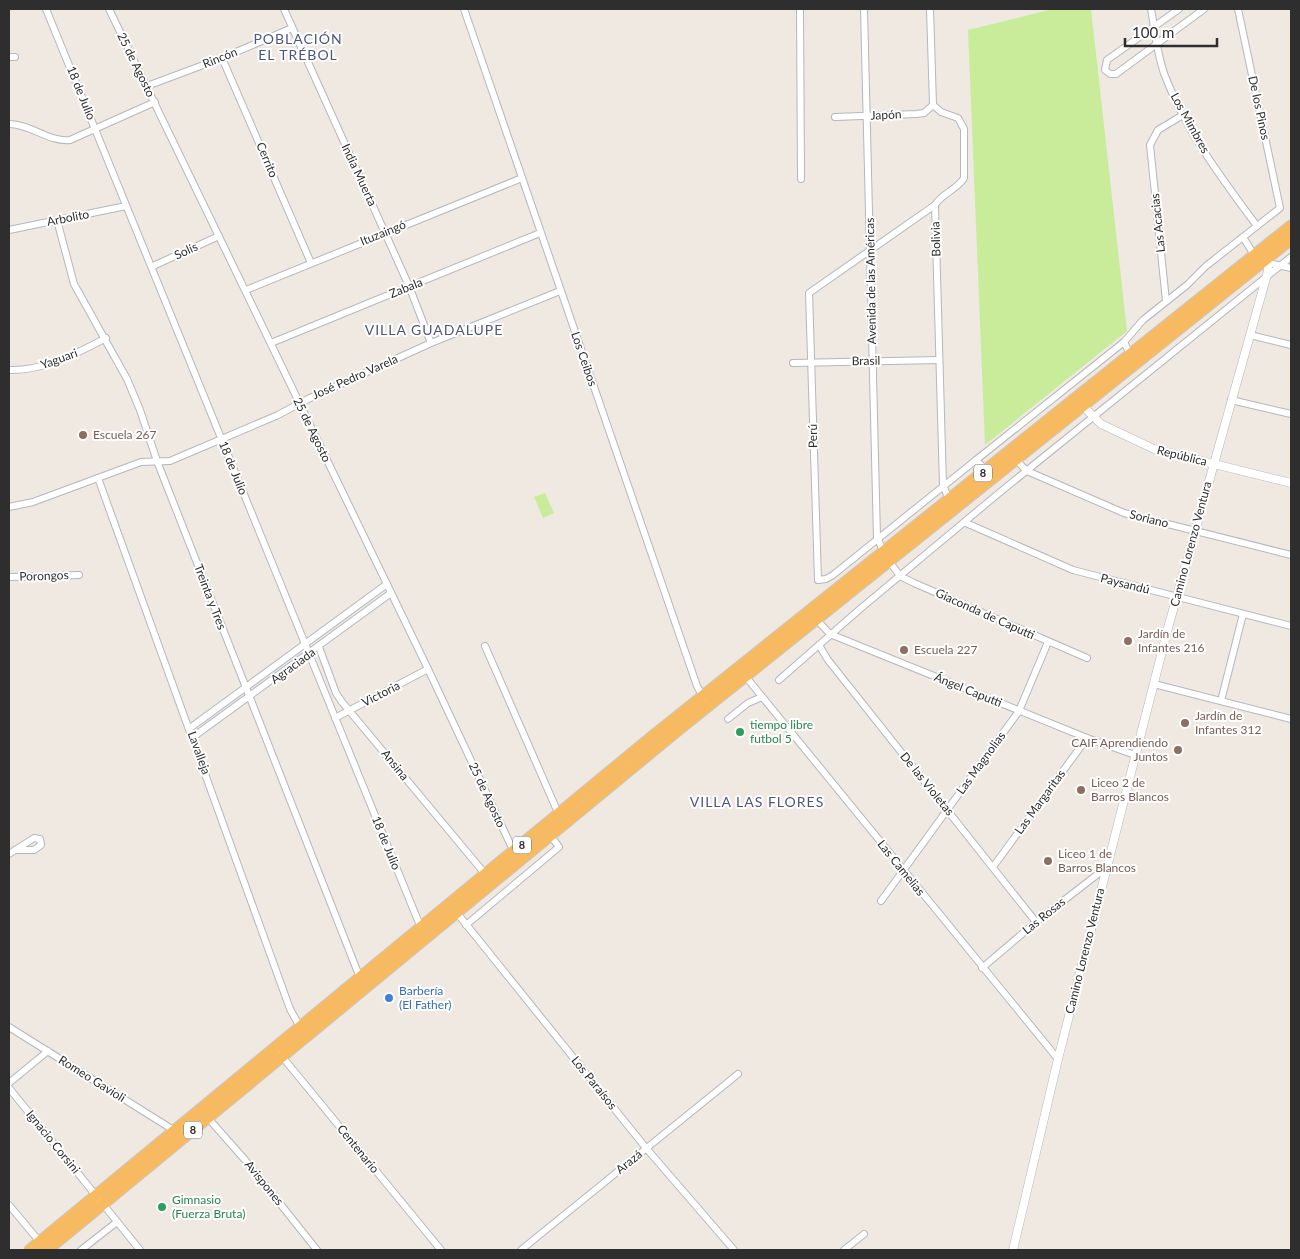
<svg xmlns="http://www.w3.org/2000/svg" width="1300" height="1259" viewBox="0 0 1300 1259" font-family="Lato,sans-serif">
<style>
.pitch{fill:#c9ec9a}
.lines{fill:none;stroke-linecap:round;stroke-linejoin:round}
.minor-casing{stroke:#b4b7c1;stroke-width:8}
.tertiary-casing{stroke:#b4b7c1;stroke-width:9}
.trunk-casing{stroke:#c9c9c9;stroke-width:13}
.minor{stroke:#fff;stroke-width:6}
.tertiary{stroke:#fff;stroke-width:8}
.trunk{stroke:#f8ba60;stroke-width:11}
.education-dot{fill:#8d6e63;stroke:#fff;stroke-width:2}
.leisure-dot{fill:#2e9e5b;stroke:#fff;stroke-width:2}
.shop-dot{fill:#3f7fe0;stroke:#fff;stroke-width:2}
.labels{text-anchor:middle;stroke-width:4;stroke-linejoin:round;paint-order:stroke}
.shield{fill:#fff;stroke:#6d6d6d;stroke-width:1}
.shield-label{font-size:11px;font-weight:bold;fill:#2e2e2e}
.street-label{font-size:12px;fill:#2e2e2e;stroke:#fff}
.education-label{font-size:12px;fill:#785e54;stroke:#fff;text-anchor:start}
.leisure-label{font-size:12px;fill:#27864d;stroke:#fff;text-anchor:start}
.shop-label{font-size:12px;fill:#366cbe;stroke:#fff;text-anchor:start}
.neighbourhood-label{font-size:14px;letter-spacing:1px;fill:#4d5680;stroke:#fff}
</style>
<rect width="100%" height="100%" fill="#efe9e1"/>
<g class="pitch">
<polygon points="1053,9 1091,9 1127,331 985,445 968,30"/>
<polygon points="545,493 554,513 543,518 534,497"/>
</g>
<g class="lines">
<g class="minor-casing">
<g id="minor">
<polyline points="46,9 421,928"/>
<polyline points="109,9 428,669 514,852"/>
<polyline points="284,9 409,286 431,343"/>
<polyline points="464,9 697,686 704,699"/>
<polyline points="800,9 801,179"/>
<polyline points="864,9 877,538 884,552"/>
<path d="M930 9 933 105 941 112 958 118 964 129V178C957 190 942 193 935 205L943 485 949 500"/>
<path d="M1151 9C1155 31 1157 55 1165 76 1186 131 1222 179 1257 226"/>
<polyline points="1179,9 1107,60 1105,70 1110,74 1116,74 1204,9"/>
<polyline points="9,57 15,57"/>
<polyline points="222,58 311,263"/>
<polyline points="147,86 222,58 292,28"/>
<polyline points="835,117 916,114 924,113 933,105"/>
<path d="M9 124C31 124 48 142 70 140L155 102"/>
<polyline points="935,205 809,293 818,580 826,579 833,575 976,460 986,470"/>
<polyline points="57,220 74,284 127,379 140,410 157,461 360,978"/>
<polyline points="9,230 126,206"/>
<polyline points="1243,237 1254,255"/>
<polyline points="1268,263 1291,268"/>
<polyline points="153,266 219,236"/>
<polyline points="246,290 522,178"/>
<polyline points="1166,301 1150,145 1158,130 1183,115"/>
<polyline points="1250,335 1291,345"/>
<polyline points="271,343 540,233"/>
<polyline points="1130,354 1124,342 1143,320 1187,285 1206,266 1280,208 1238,9"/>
<polyline points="793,363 939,360"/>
<path d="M9 370C43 371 76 354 106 338"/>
<polyline points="1231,400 1291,414"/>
<polyline points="976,460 1124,342"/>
<polyline points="1016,460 1027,471 1124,513 1291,555"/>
<polyline points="98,478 290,1009 300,1027"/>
<polyline points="9,507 33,502 141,462 170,461 278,415 308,399 431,343 560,291"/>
<polyline points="966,523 1073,570 1291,626"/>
<polyline points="889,561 900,576 914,583 1087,658"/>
<polyline points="9,577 79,575"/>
<polyline points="814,617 830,634 1087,738 1135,755"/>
<polyline points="819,645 828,660 1036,922"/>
<polyline points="485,646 559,815"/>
<polyline points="319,647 336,693 342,702 486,875"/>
<polyline points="746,677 1058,1059"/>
<polyline points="779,680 860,609 999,493 1291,257"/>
<polyline points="1154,684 1291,719"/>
<polyline points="1221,701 1243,614"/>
<polyline points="335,718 428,669"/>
<polyline points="728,719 748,703 762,697"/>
<polyline points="190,728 387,584"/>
<polyline points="193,737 391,593"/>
<polyline points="9,854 34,838 40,839 41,845 34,850 15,850"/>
<polyline points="993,867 1087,738"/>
<polyline points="881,901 1019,711 1048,642"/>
<polyline points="457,913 646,1148 734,1250"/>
<polyline points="466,925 559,847 550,835"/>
<polyline points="982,968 1036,922 1107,867"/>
<polyline points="9,1027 175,1131"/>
<polyline points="280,1054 441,1250"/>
<polyline points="9,1083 48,1051"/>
<polyline points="9,1088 140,1250"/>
<polyline points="208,1118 246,1161 317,1250"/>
<polyline points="9,1205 40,1242"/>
<polyline points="81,1250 117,1222"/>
<polyline points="521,1250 738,1074"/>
<polyline points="844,1250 864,1234"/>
</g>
</g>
<g class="tertiary-casing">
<g id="tertiary">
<polyline points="1083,406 1101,424 1154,449 1291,483"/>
<polyline points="1013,1250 1058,1059 1168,628 1268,271 1268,258"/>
</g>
</g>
<g class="trunk-casing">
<g id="trunk">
<polyline points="30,1250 653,736 1291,226"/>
<polyline points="47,1250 678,730 1291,239"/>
</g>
</g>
<use href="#minor" class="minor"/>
<use href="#tertiary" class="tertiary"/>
<use href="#trunk" class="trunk"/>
</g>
<g class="education-dot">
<circle cx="83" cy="435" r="5"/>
<circle cx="1128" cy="641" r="5"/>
<circle cx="904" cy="650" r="5"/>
<circle cx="1185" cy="723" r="5"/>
<circle cx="1178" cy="750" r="5"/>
<circle cx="1081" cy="790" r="5"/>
<circle cx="1048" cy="861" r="5"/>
</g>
<g class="leisure-dot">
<circle cx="740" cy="732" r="5"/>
<circle cx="162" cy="1207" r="5"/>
</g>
<circle class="shop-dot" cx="389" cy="998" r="5"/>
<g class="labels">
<g class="shield">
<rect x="974" y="464.5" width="18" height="17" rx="4"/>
<rect x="513" y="836.5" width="18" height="17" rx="4"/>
<rect x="184" y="1121.5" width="18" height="17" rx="4"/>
</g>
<g class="shield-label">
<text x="983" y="477">8</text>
<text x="522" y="849">8</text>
<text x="193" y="1134">8</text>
</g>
<g class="street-label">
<text transform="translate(220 58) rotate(-22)" y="4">Rincón</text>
<text transform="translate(136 65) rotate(64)" y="4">25 de Agosto</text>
<text transform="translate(81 93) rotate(68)" y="4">18 de Julio</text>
<text transform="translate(1259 108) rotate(78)" y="4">De los Pinos</text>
<text transform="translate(886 115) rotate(-3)" y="4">Japón</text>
<text transform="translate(1190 123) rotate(61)" y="4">Los Mimbres</text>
<text transform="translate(267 160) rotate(67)" y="4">Cerrito</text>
<text transform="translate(359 175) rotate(65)" y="4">India Muerta</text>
<text transform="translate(68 218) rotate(-11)" y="4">Arbolito</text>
<text transform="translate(1158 223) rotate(-96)" y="4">Las Acacias</text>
<text transform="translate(383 233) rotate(-22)" y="4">Ituzaingó</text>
<text transform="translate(936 239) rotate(-92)" y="4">Bolivia</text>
<text transform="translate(186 251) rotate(-25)" y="4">Solís</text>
<text transform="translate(871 281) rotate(-91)" y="4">Avenida de las Américas</text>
<text transform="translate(406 288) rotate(-22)" y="4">Zabala</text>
<text transform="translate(59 359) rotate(-20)" y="4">Yaguari</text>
<text transform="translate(584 359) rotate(71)" y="4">Los Ceibos</text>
<text transform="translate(866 361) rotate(-1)" y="4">Brasil</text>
<text transform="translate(355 377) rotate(-24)" y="4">José Pedro Varela</text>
<text transform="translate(312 430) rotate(64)" y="4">25 de Agosto</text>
<text transform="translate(813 436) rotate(-91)" y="4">Perú</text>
<text transform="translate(1182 456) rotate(14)" y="4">República</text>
<text transform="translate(233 468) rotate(68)" y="4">18 de Julio</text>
<text transform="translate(1149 519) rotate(14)" y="4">Soriano</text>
<text transform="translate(1191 544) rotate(-75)" y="4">Camino Lorenzo Ventura</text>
<text transform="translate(44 576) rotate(-2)" y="4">Porongos</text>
<text transform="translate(1125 584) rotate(14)" y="4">Paysandú</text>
<text transform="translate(210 597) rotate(69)" y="4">Treinta y Tres</text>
<text transform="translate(985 614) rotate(24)" y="4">Giaconda de Caputti</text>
<text transform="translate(293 666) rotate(-36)" y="4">Agraciada</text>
<text transform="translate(968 690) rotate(22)" y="4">Ángel Caputti</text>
<text transform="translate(381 694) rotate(-27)" y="4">Victoria</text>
<text transform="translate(199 753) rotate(70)" y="4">Lavalleja</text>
<text transform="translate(981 763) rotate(-54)" y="4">Las Magnolias</text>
<text transform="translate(395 765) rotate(51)" y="4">Ansina</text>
<text transform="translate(927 784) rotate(51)" y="4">De las Violetas</text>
<text transform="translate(487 795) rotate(65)" y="4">25 de Agosto</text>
<text transform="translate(1040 802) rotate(-54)" y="4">Las Margaritas</text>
<text transform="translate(386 843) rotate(68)" y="4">18 de Julio</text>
<text transform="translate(901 868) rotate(51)" y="4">Las Camelias</text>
<text transform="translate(1044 916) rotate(-39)" y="4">Las Rosas</text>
<text transform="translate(1085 951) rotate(-76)" y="4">Camino Lorenzo Ventura</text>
<text transform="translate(92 1079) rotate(32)" y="4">Romeo Gavioli</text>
<text transform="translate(594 1083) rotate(51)" y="4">Los Paraísos</text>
<text transform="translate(53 1142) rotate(51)" y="4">Ignacio Corsini</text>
<text transform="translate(358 1149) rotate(51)" y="4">Centenario</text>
<text transform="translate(629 1162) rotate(-39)" y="4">Arazá</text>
<text transform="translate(264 1183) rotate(51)" y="4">Avispones</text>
</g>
<g class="education-label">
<text x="93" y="439">Escuela 267</text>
<text x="1138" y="638">Jardín de<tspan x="1138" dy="14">Infantes 216</tspan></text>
<text x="914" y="654">Escuela 227</text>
<text x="1195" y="720">Jardín de<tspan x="1195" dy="14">Infantes 312</tspan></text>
<text x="1168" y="747" text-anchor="end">CAIF Aprendiendo<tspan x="1168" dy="14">Juntos</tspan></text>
<text x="1091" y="787">Liceo 2 de<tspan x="1091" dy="14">Barros Blancos</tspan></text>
<text x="1058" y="858">Liceo 1 de<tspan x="1058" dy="14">Barros Blancos</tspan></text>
</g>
<g class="leisure-label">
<text x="750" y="729">tiempo libre<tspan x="750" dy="14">futbol 5</tspan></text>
<text x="172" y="1204">Gimnasio<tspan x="172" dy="14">(Fuerza Bruta)</tspan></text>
</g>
<g class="shop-label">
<text x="399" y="995">Barbería<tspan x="399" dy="14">(El Father)</tspan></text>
</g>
<g class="neighbourhood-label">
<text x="298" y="44">POBLACIÓN<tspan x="298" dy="16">EL TRÉBOL</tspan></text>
<text x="434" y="335">VILLA GUADALUPE</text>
<text x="757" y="807">VILLA LAS FLORES</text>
</g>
</g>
<rect width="1300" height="1259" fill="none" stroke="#2e2e2e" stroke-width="20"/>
<path d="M1125 38v8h92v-8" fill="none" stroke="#2e2e2e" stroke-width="2.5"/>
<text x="1132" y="38" font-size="15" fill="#2e2e2e" stroke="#ffffff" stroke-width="4" paint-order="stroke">100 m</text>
</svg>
